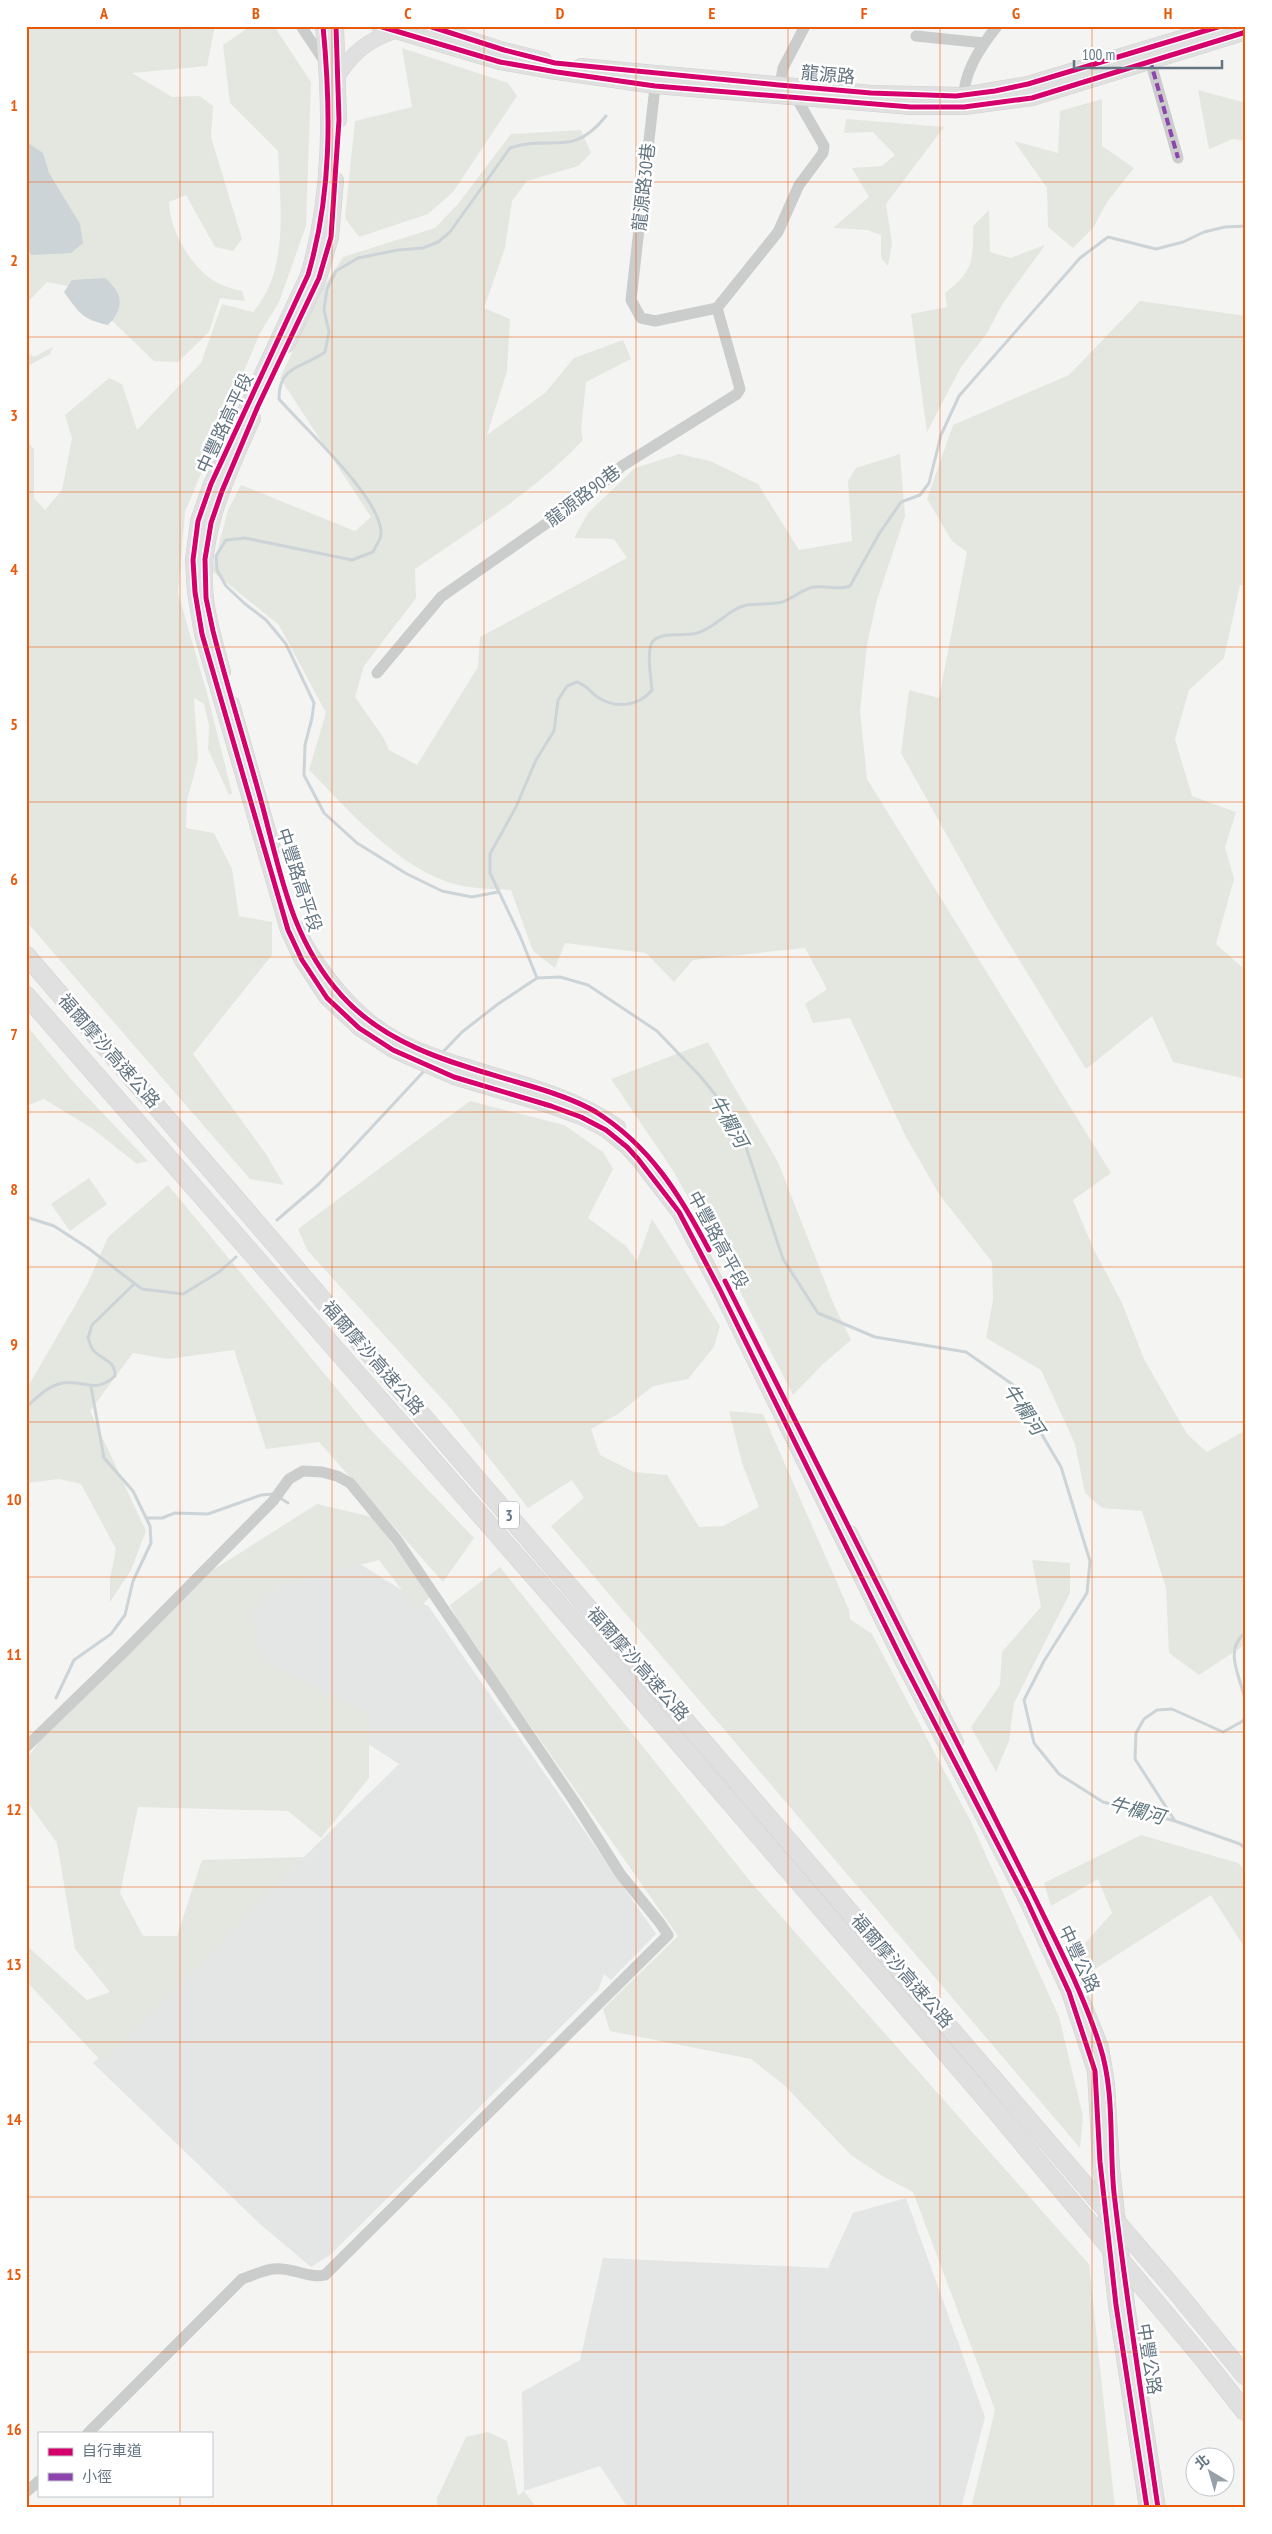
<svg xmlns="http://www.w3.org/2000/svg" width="1272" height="2534" viewBox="0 0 1272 2534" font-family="'PT Sans Narrow','Noto Sans TC',sans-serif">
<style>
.built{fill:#e4e5e5}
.green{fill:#e4e7e0}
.water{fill:#ccd4d7}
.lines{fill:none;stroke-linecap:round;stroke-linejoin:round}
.stream{stroke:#ccd4d7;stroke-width:3}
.major-casing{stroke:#d1d2d1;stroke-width:16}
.highway-casing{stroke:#d0d1d1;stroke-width:19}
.minor{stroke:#cbcdcd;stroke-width:11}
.major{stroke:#e0e0e0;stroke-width:15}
.highway{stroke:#e0e0e0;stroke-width:18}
.highway-bridge-casing{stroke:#d0d1d1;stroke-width:19;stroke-linecap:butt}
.highway-bridge{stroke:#e0e0e0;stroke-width:18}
.quiet{stroke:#8e44ad;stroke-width:4;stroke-dasharray:8 4;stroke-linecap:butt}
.cycleway-casing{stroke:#fff;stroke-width:8}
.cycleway{stroke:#d6006c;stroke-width:5}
.grid{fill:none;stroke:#e8590c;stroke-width:1;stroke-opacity:0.55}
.labels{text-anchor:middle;stroke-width:5;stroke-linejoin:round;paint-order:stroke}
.shield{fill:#fff;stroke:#929ea8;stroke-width:1}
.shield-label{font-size:16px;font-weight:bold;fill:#647582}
.street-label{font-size:18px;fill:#647582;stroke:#fff}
.water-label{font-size:19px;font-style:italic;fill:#5f777f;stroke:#fff}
.neatline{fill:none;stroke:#e8590c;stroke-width:2}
.grid-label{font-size:16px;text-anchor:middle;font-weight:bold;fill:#e8590c}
</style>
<rect width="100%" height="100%" fill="#f4f4f2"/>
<g class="built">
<polygon points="347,1556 429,1607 656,1934 611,1980 604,1974 598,1990 330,2255 311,2267 260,2224 93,2063 399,1764 246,1665 250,1597"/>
<polygon points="906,2198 985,2417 961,2508 628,2508 600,2466 524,2491 522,2392 580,2360 603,2258 828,2268 853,2213"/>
</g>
<g class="green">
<path d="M26 26H215L207 66 132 73 172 97 200 96 213 106 211 137 242 239 233 251 215 247 186 195 169 202C169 230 193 272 220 284 226 287 234 289 242 291L245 301 220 298 209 332 178 362 154 361 78 288 47 282 26 304Z"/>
<path d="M251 26H274L311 82 306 226 279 302 260 333 185 512 178 593 207 693 232 793 229 795 208 749 209 725 204 704 194 698 198 759 187 801 186 828 214 833 232 869 239 916 272 922V955L193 1054 266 1154 284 1185 250 1179 26 921V440L34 449V498L45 510 62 490 72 438 65 415 109 378 122 384 137 430 201 363 222 304 253 312C290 270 280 203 278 151L230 103 223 45Z"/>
<polygon points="402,48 508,83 517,96 453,192 428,214 359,237 345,218 355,121 412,107"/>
<polygon points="1198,90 1246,103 1246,141 1233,139 1209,149"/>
<polygon points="1102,99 1102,146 1134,168 1107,202 1093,228 1073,248 1048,227 1047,188 1014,141 1058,153 1060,111"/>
<polygon points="846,119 944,127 886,204 892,243 888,266 881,258 881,235 867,230 833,228 869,197 852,168 882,166 895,155 873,132 844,133"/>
<path d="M581 130 591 153 578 166 527 181 512 201 505 248 484 308 510 319 507 371 487 435 545 393 574 358 623 340 631 359 586 382 581 430 583 440C535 491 472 530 415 569L416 598 364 666 355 697 383 737 389 750 417 765 478 667 480 637 627 558 614 539 574 538 588 513 635 468 679 454 710 461 758 484 799 550 852 541 848 481 856 468 900 454 905 516 877 600 867 645 860 711 867 779 1111 1173 1073 1200 1093 1248 1122 1303 1144 1359 1187 1434 1207 1452 1246 1430V1644L1199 1675 1169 1653 1166 1588 1142 1511 1102 1508 1085 1493 1075 1444 1041 1370 986 1338 993 1300 992 1262 939 1194 906 1137 850 1018 813 1023 805 1004 827 989 805 948 693 960 674 982 646 953 565 943 555 968 533 951 511 890C494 889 474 889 458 885 399 870 351 812 309 770L326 713 279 625 212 571 228 510 241 485 355 531 371 517 280 378 323 288 343 257 435 228 458 204 511 134Z"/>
<path d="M989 210 990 252 1010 258 1045 245 1003 303 987 333 961 367 927 432 911 314 947 307 945 293C974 271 973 260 973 226Z"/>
<polygon points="1140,301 1246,316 1246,586 1240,585 1224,658 1189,690 1175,739 1192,796 1236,812 1225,847 1234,879 1216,944 1242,967 1246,966 1246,1079 1173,1062 1152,1016 1086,1069 988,909 901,753 909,690 939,698 967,552 952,541 927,499 953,425 1069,375"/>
<polygon points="53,347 50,354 26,367 26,351 34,357"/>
<polygon points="26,1025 76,1085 148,1161 137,1164 93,1129 44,1099 26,1106"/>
<polygon points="708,1042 778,1162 834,1305 851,1340 823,1364 793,1395 726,1264 672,1169 611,1079"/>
<polygon points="470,1101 564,1125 603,1152 613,1169 588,1218 626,1246 637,1261 652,1219 720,1326 714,1347 688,1379 653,1386 618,1414 591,1429 600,1455 634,1472 667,1475 699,1527 723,1526 759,1507 742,1463 729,1411 763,1414 849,1610 850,1619 872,1634 971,1822 1059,2017 1083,2116 1080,2148 551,1526 584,1498 572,1480 528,1508 452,1410 307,1250 298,1229"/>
<polygon points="89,1178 107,1204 70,1231 51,1204"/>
<polygon points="168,1185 371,1430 474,1538 443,1582 319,1442 266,1449 234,1350 168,1359 133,1353 90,1411 146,1531 131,1570 110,1602 110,1579 116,1549 81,1484 59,1479 27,1483 26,1496 26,1390 88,1283 108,1237"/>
<polygon points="317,1504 372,1517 431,1596 417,1610 379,1560 278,1585 253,1611 258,1652 283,1673 369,1715 369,1778 321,1838 288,1811 138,1807 120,1893 143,1936 177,1936 202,1860 304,1857 103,2063 26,1981 26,1945 87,2000 110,1992 75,1949 57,1843 26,1800 26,1760 54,1721 194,1582"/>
<polygon points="1032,1560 1070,1563 1070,1593 1014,1703 1009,1741 996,1772 971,1727 1000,1685 1002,1652 1041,1607"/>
<polygon points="500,1567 749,1880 1089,2264 1115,2508 971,2508 995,2410 913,2192 884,2177 851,2155 784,2085 751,2059 610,2031 603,2009 678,1936 461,1627 450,1605"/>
<polygon points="1141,1835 1238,1863 1246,1871 1246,1943 1243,1945 1211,1895 1087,1974 1078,1951 1112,1913 1098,1879 1051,1906 1044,1883"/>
<polygon points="488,2432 507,2441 518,2496 524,2491 537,2508 437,2508 437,2498 466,2437"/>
</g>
<g class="water">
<polygon points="28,143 43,153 49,173 80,224 83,243 71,253 31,255 26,244"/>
<path d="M105 278C123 293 125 308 108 325 82 319 80 314 64 292L72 280Z"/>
</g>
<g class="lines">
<g class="stream">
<path d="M498 892 472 897 442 891 407 874 357 843 324 813 304 775 305 745 312 718 314 703 286 644 266 620 244 603 226 586 217 570 216 556 226 540 245 538 352 560 373 552C375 547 381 539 381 534 383 499 302 426 279 399 279 365 301 369 325 352L329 332 324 310 327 289 336 271 358 258 398 250 423 248 438 242 450 232 510 148C551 134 572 159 606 116"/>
<path d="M537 978 520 936 490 873V854L516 807 536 760 554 731 558 700 567 686 577 682C589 686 589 692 599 698 617 709 639 706 652 690 651 678 646 649 653 641 663 631 684 637 697 633 716 628 728 609 747 605 758 603 770 605 782 602 792 599 801 590 813 587 826 585 838 591 850 586L879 534 901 502 920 495 929 483 941 435 959 396 1080 258 1108 237 1156 249 1183 242 1204 232 1225 227 1246 226"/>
<polyline points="442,1053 462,1032 498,1004 537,978 560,977 588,985 657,1031 700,1076 728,1110 744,1141 783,1259 818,1313 875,1337 966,1352 1012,1384 1061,1467 1090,1561 1087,1593 1044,1661 1024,1700 1034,1743 1059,1774 1103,1802 1175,1821 1240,1844 1246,1849"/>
<polyline points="26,1217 54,1226 88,1248 142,1289 183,1294 219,1272 236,1257"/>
<polyline points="277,1220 319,1184 425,1070"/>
<path d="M26 1407C38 1397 47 1386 63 1383 83 1379 94 1395 115 1376 115 1361 105 1361 95 1352 91 1349 90 1343 88 1338L92 1325 134 1284"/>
<polyline points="147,1518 162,1518 175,1513 208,1514 261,1495 274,1494 288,1503"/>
<path d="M1246 1632C1221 1651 1243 1680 1246 1705"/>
<polyline points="56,1698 74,1660 111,1634 125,1615 133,1581 151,1543 150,1526 133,1491 104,1458 91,1387"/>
<polyline points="1175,1821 1135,1759 1136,1733 1144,1719 1157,1710 1172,1709 1223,1732 1243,1721 1246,1715"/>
</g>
<g class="major-casing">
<g id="major">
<path d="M323 26C331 110 332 194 308 275L211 484 198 521 193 560 195 592 202 634 288 930 302 960 327 998 359 1028 393 1050 454 1077 551 1106 581 1117 606 1130 627 1147 638 1159 679 1212 720 1290 903 1662 1027 1901 1069 1992 1095 2071 1100 2162 1116 2305 1147 2508"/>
<polyline points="336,26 339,120"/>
<polyline points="379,26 500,62 557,72 655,86 911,107 964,107 1032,98 1246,32"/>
<polyline points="429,26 504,50 544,60"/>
<polyline points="581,66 871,93 963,95 1028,84 1221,26"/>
<path d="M339 74C353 52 370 39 395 31"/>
<polyline points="287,345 319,278 331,237 336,180"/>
<path d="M223 672C217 648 208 622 206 598 198 533 228 476 253 418"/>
<polyline points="232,704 273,848"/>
<path d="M298 929C305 947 317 963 328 978 347 1003 370 1026 399 1041 469 1076 552 1081 618 1127"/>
<polyline points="850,1533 956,1742"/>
<polyline points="1072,1975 1101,2047 1107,2084 1112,2168 1127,2305 1158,2508"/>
</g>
</g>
<g class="highway-casing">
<g id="highway">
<polyline points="26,955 991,2076"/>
<polyline points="26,995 616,1670 978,2090"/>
</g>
</g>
<g class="minor">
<polyline points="301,26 325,62"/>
<polyline points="916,36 984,43"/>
<polyline points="1150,60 1178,158"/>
<polyline points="656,78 631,300 641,318 655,321 717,308 778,232 799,185 823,153 824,146 797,99"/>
<polyline points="779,91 783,68 805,26"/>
<path d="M963 103C963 73 979 49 997 26"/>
<polyline points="377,673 441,597 597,488 622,466 737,394 740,389 717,308"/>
<path d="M26 1747 125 1651 273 1501 289 1479 303 1471 322 1472 337 1476 350 1483 397 1540 574 1801 621 1875 660 1923 668 1935 325 2275C308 2279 291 2266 273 2269 263 2270 252 2276 242 2279L88 2433"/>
<polyline points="26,2492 39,2481"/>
</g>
<use href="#major" class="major"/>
<use href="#highway" class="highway"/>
<g class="highway-bridge-casing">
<g id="highway-bridge">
<polyline points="991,2076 1175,2290 1246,2377"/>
<polyline points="978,2090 1205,2361 1246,2413"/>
</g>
</g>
<use href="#highway-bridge" class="highway-bridge"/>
<polyline class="quiet" points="1150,60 1178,158"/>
<g class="cycleway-casing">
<g id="cycleway">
<path d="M323 26C331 110 332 194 308 275L211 484 198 521 193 560 195 592 202 634 288 930 302 960 327 998 359 1028 393 1050 454 1077 551 1106 581 1117 606 1130 627 1147 638 1159 679 1212 720 1290 903 1662 1027 1901 1069 1992 1095 2071 1100 2162 1116 2305 1147 2508"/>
<path d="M336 26 339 120 331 237 319 278 258 406 222 491 211 523 205 559 206 598 213 631C228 690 247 749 263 808 281 876 292 941 342 996 388 1047 456 1064 520 1083 545 1090 574 1099 596 1112 650 1146 680 1195 709 1250"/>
<polyline points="379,26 500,62 557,72 655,86 911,107 964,107 1032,98 1246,32"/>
<polyline points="429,26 504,50 555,63 779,85 871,93 956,96 995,91 1028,84 1221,26"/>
<path d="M725 1281 1033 1894C1057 1943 1083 1993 1100 2046 1115 2092 1109 2145 1114 2193 1126 2298 1143 2403 1158 2508"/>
</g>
</g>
<use href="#cycleway" class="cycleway"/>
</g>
<path class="grid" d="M180 26V2433M332 26V2508M484 26V2508M636 26V2508M788 26V2508M940 26V2508M1092 26V2508M26 182H1246M26 337H1246M26 492H1246M26 647H1246M26 802H1246M26 957H1246M26 1112H1246M26 1267H1246M26 1422H1246M26 1577H1246M26 1732H1246M26 1887H1246M26 2042H1246M26 2197H1246M26 2352H1246M180 2495V2508"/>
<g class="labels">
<rect class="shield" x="499" y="1501.5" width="20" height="27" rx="4"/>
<g class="shield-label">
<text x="509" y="1521">3</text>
</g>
<g class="street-label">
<text transform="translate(828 75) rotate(5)" y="6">龍源路</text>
<text transform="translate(644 187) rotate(-84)" y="6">龍源路30巷</text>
<text transform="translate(225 423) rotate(-65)" y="6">中豐路高平段</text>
<text transform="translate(583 496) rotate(-37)" y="6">龍源路90巷</text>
<text transform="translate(299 880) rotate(72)" y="6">中豐路高平段</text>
<text transform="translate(109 1051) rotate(49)" y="6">福爾摩沙高速公路</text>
<text transform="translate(718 1240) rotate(62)" y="6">中豐路高平段</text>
<text transform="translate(373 1358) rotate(49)" y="6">福爾摩沙高速公路</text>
<text transform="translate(638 1664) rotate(49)" y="6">福爾摩沙高速公路</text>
<text transform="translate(1079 1959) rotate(65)" y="6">中豐公路</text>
<text transform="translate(902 1971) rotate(49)" y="6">福爾摩沙高速公路</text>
<text transform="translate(1149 2359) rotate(81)" y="6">中豐公路</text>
</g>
<g class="water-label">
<text transform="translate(729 1121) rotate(60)" y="7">牛欄河</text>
<text transform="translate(1024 1409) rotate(56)" y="7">牛欄河</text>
<text transform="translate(1137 1810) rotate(15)" y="7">牛欄河</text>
</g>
</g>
<rect width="1272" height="2534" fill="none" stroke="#ffffff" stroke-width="55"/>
<rect x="38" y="2432" width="175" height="65" fill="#ffffff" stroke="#c1c8cd"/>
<rect x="48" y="2448" width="25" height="8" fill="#d6006c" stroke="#c1c8cd"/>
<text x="82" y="2456" font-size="15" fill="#647582">自行車道</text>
<rect x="48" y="2473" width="25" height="8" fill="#8e44ad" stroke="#c1c8cd"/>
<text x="82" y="2482" font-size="15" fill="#647582">小徑</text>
<g transform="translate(1210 2472) rotate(322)"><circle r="24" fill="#ffffff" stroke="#c1c8cd"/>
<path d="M0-4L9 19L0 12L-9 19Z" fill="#96a1a9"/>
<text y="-8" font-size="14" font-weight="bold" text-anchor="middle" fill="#647582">北</text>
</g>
<path d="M1074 60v8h148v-8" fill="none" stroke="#647582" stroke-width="2.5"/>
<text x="1082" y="60" font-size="15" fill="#647582" stroke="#ffffff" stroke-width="4" paint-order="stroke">100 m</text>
<rect x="28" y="28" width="1216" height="2478" class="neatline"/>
<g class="grid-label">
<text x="104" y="19">A</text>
<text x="256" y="19">B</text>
<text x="408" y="19">C</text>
<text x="560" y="19">D</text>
<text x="712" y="19">E</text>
<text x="864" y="19">F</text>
<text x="1016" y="19">G</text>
<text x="1168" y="19">H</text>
<text x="14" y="111">1</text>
<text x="14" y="266">2</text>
<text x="14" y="421">3</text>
<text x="14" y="575">4</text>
<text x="14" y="730">5</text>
<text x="14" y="885">6</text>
<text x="14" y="1040">7</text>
<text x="14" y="1195">8</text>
<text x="14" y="1350">9</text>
<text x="14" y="1505">10</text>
<text x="14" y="1660">11</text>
<text x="14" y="1815">12</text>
<text x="14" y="1970">13</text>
<text x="14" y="2125">14</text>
<text x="14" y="2280">15</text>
<text x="14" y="2435">16</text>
</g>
</svg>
